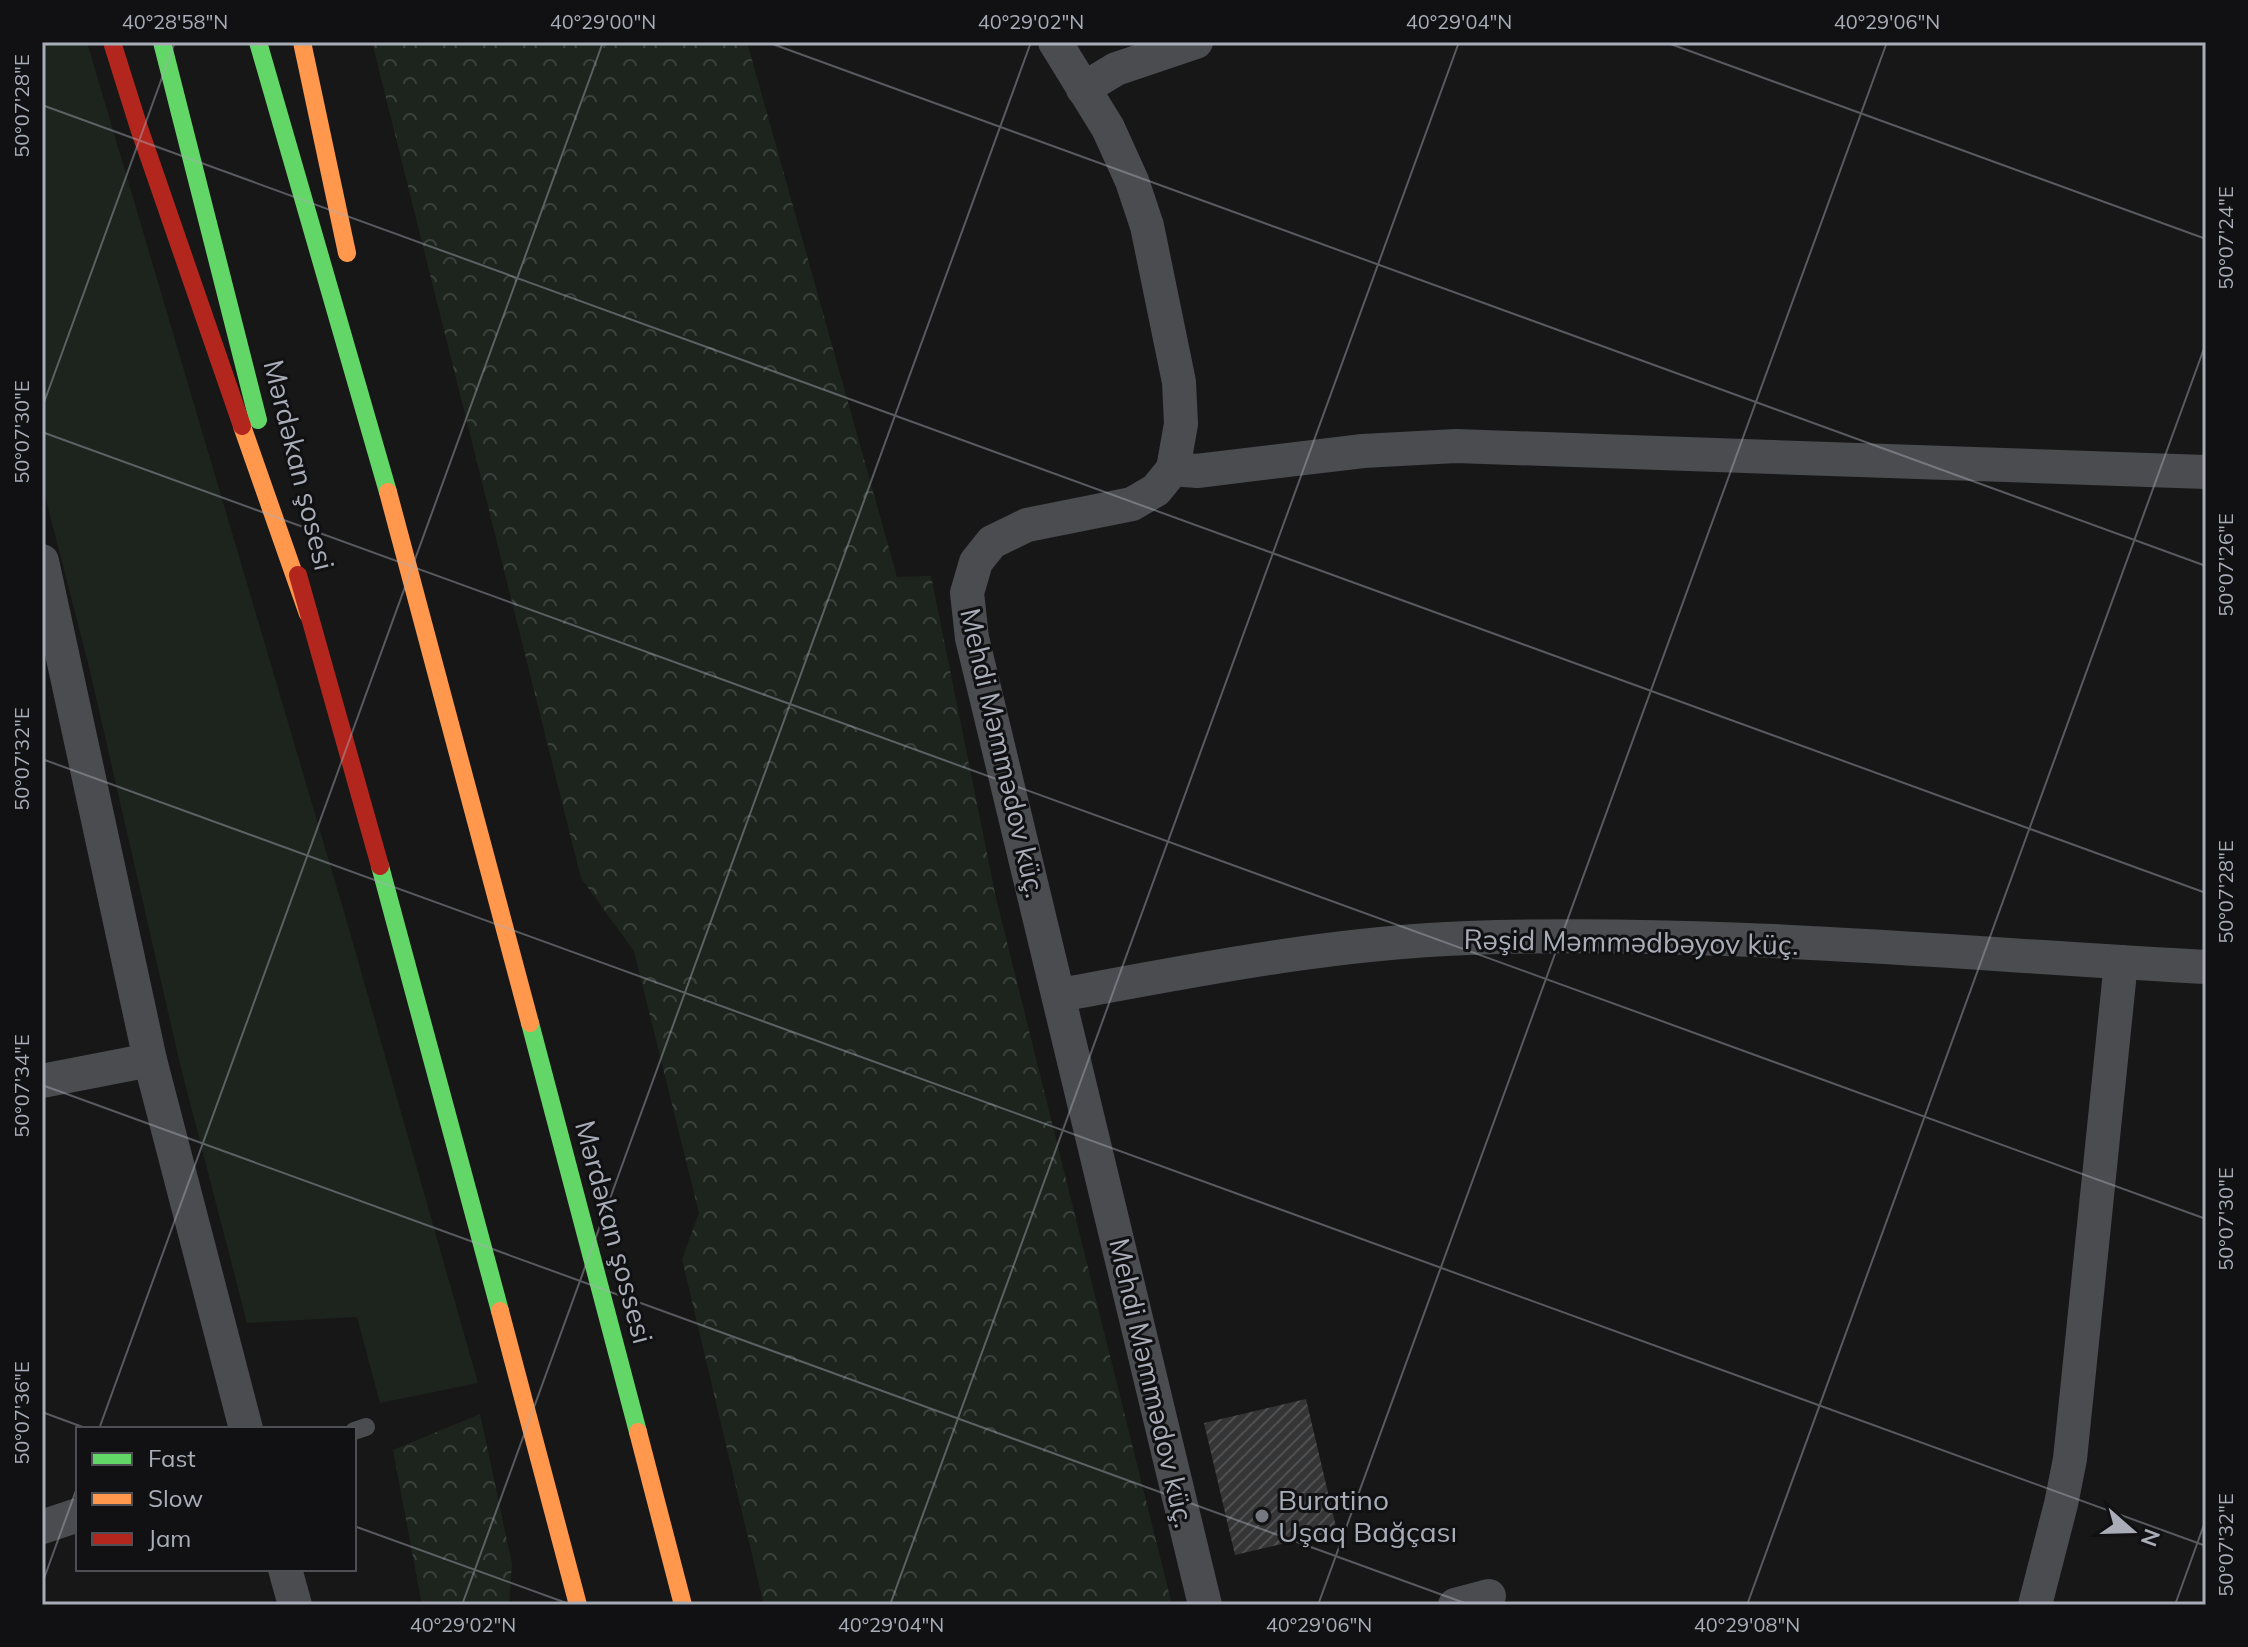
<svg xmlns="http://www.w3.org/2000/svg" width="2248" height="1647" viewBox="0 0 2248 1647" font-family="Mulish,sans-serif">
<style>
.grass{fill:#1d241e}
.forest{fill:url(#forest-crowns)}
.building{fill:url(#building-hatch)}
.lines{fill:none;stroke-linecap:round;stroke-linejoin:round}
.lane{stroke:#4b4c50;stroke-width:18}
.street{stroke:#4b4c50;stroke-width:34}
.fast{stroke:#63d668;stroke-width:18}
.slow{stroke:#ff974d;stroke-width:18}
.jam{stroke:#b3261e;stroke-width:18}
.ticks{fill:none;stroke:#a8adb8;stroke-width:2;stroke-opacity:0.45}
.poi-dot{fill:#757880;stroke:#111113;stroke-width:3}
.labels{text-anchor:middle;stroke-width:6;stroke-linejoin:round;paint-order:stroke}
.street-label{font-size:28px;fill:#a8adb8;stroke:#111113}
.poi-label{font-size:28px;fill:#a8adb8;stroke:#111113;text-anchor:start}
.neatline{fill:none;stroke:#a8adb8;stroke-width:3}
.ticks-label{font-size:20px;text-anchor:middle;fill:#a8adb8}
</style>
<defs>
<pattern id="forest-crowns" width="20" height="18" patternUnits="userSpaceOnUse" patternTransform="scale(2)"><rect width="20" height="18" fill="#1d241e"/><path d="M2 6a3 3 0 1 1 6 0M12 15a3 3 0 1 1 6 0" fill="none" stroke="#3b413d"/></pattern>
<pattern id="building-hatch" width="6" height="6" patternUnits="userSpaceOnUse" patternTransform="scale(2)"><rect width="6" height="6" fill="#353536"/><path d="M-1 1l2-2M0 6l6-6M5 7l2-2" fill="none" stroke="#4f5051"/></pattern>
</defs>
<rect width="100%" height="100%" fill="#171717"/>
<polygon class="grass" points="42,42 87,42 347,922 478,1383 380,1403 357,1317 247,1323 180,1064 90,671 42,484"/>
<g class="forest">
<polygon points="372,42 747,42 897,577 931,576 996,898 1172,1605 764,1605 682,1259 699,1213 634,951 581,878"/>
<polygon points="480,1414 512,1564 509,1605 422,1605 393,1450"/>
</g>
<polygon class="building" points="1306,1399 1337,1531 1235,1555 1204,1423"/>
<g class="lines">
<polyline class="lane" points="354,1431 366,1427"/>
<g class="street">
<polyline points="1055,42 1108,128 1132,181 1147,226 1179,382 1181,424 1173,469 1156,490 1132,504 1027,525 992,542 976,562 967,593 972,638 1205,1605"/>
<polyline points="1083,89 1116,69 1196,42"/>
<polyline points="1173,469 1197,471 1363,451 1456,446 2206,472"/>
<polyline points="42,561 150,1060 246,1429"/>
<path d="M1060 995C1195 970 1330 943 1468 938 1714 929 1960 954 2206 967"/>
<polyline points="42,1081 150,1060"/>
<polyline points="42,1527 78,1515"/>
<polyline points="285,1569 295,1605"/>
<polyline points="1455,1605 1489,1596"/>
<polyline points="2035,1605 2061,1504 2070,1459 2121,962"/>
</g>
<g class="fast">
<polyline points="162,42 258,420"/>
<polyline points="258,42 388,492"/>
<polyline points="380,866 500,1311"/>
<polyline points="530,1023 638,1432"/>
</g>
<g class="slow">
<polyline points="302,42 347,253"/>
<polyline points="242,426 308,614"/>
<polyline points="388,492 530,1023"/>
<polyline points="500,1311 578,1605"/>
<polyline points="638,1432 683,1605"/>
</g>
<g class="jam">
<polyline points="112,42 139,128 242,426"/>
<polyline points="298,575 380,866"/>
</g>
</g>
<path class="ticks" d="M767 42 2206 566M1665 42 2206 239M42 105 2206 893M42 408 175 42M42 432 2206 1219M42 759 2206 1546M42 1085 1470 1605M42 1412 88 1429M99 1429 603 42M354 1526 572 1605M42 1584 78 1485M462 1605 1031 42M890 1605 1459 42M1318 1605 1887 42M1747 1605 2206 343M2175 1605 2206 1519"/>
<circle class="poi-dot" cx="1262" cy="1516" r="8"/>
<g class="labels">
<g class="street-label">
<text transform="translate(299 465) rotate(76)" y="10">Mərdəkan şosesi</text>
<text transform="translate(1003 753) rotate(77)" y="10">Mehdi Məmmədov küç.</text>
<text transform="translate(1631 942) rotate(1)" y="10">Rəşid Məmmədbəyov küç.</text>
<text transform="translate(614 1232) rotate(75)" y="10">Mərdəkan şossesi</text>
<text transform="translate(1152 1383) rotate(77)" y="10">Mehdi Məmmədov küç.</text>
</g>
<g class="poi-label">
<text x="1278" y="1510">Buratino<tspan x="1278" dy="32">Uşaq Bağçası</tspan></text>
</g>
</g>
<rect width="2248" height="1647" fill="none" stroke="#111113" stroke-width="88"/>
<rect x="76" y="1427" width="280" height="144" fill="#111113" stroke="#4d4f55" stroke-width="2"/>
<rect x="92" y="1453" width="40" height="12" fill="#63d668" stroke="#4d4f55" stroke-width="2"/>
<text x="148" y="1467" font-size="24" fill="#a8adb8">Fast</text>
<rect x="92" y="1493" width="40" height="12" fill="#ff974d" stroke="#4d4f55" stroke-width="2"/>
<text x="148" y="1507" font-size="24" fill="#a8adb8">Slow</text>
<rect x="92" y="1533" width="40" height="12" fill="#b3261e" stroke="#4d4f55" stroke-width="2"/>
<text x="148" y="1547" font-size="24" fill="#a8adb8">Jam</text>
<g transform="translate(2132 1531) rotate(110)" stroke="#111113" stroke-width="6" paint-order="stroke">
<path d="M0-6L14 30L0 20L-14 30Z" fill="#a8adb8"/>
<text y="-12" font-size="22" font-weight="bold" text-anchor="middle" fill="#a8adb8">N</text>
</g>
<rect x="44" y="44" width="2160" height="1559" class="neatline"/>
<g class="ticks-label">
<text x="175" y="29">40°28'58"N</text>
<text x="603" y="29">40°29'00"N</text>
<text x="1031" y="29">40°29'02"N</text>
<text x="1459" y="29">40°29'04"N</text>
<text x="1887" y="29">40°29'06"N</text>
<text transform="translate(22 106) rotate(-90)" y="7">50°07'28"E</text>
<text transform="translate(2226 238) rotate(-90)" y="7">50°07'24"E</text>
<text transform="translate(22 432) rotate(-90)" y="7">50°07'30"E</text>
<text transform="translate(2226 565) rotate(-90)" y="7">50°07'26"E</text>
<text transform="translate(22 759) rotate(-90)" y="7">50°07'32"E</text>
<text transform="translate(2226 892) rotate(-90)" y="7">50°07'28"E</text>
<text transform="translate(22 1086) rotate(-90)" y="7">50°07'34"E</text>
<text transform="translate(2226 1219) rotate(-90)" y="7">50°07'30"E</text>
<text transform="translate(22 1413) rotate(-90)" y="7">50°07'36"E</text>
<text transform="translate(2226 1545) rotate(-90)" y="7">50°07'32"E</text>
<text x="463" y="1632">40°29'02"N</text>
<text x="891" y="1632">40°29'04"N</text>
<text x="1319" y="1632">40°29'06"N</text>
<text x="1747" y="1632">40°29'08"N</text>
</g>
</svg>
